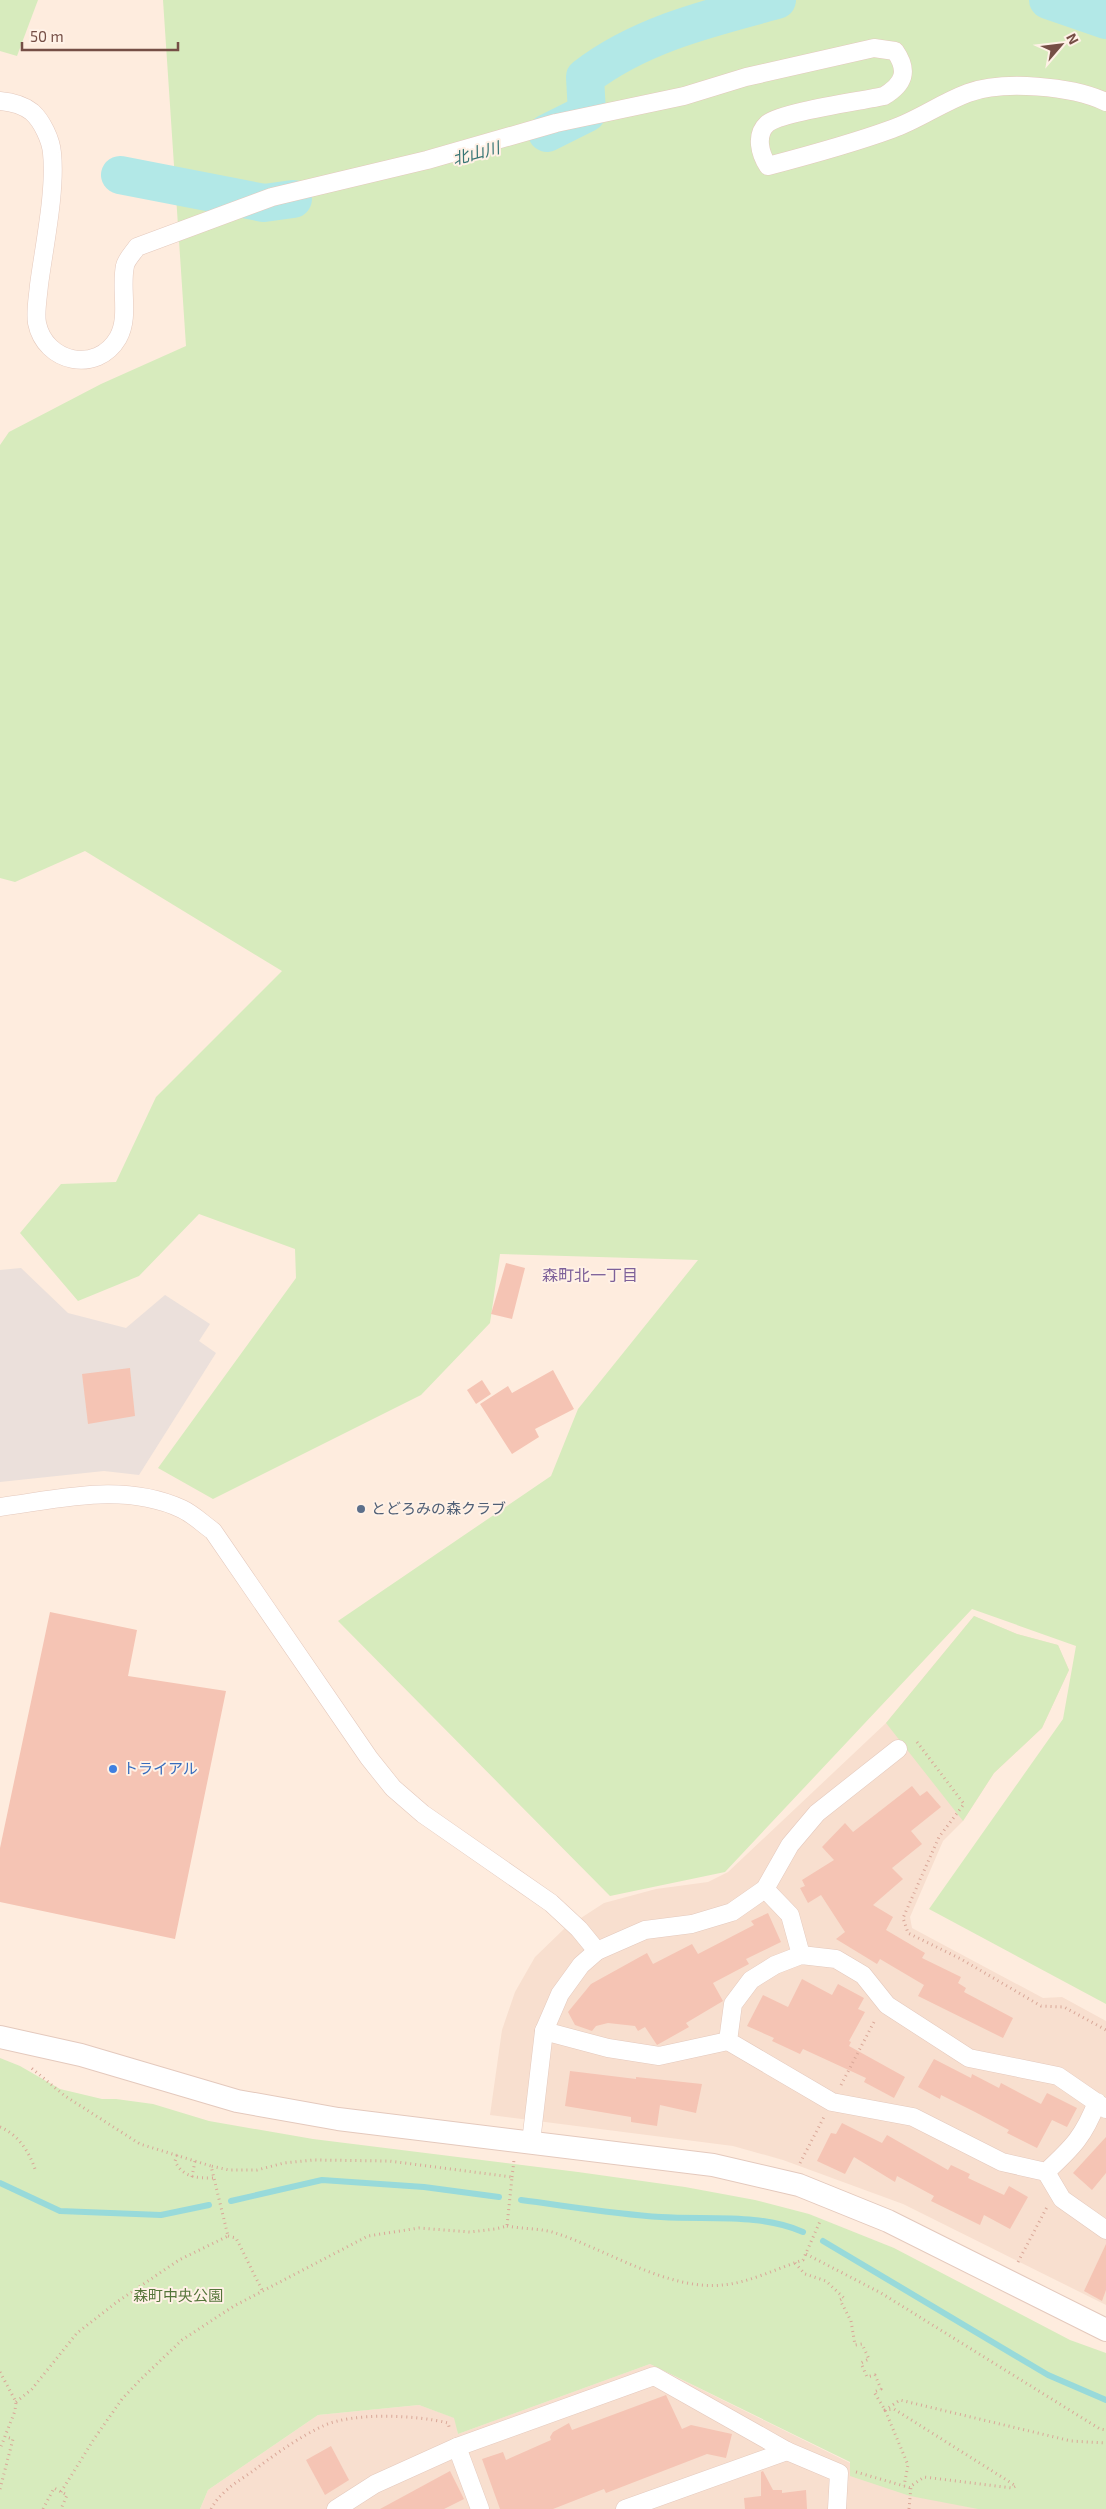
<svg xmlns="http://www.w3.org/2000/svg" width="1106" height="2509" viewBox="0 0 1106 2509" font-family="'Exo 2','Noto Sans JP',sans-serif">
<style>
.residential{fill:#f8dfcf}
.industrial{fill:#ebe0db}
.green{fill:#d7ebbd}
.lines{fill:none;stroke-linecap:round;stroke-linejoin:round}
.stream{stroke:#98dada;stroke-width:6}
.river{stroke:#b2e8e7;stroke-width:38}
.building{fill:#f5c4b4}
.minor-casing{stroke:#e4c9bd;stroke-width:19}
.tertiary-casing{stroke:#e4c9bd;stroke-width:24}
.path{stroke:#d9a798;stroke-width:3;stroke-dasharray:1 4;stroke-linecap:butt}
.minor{stroke:#fff;stroke-width:18}
.tertiary{stroke:#fff;stroke-width:22}
.service-dot{fill:#5c6f8a;stroke:#fff1e6;stroke-width:2}
.shop-dot{fill:#3f7fe0;stroke:#fff1e6;stroke-width:2}
.labels{text-anchor:middle;stroke-width:4;stroke-linejoin:round;paint-order:stroke}
.service-label{font-size:15px;fill:#4e5e75;stroke:#fff1e6;text-anchor:start}
.shop-label{font-size:15px;fill:#366cbe;stroke:#fff1e6;text-anchor:start}
.park-label{font-size:15px;fill:#55753a;stroke:#fff1e6}
.water-label{font-size:16px;font-style:italic;fill:#367474;stroke:#fff1e6}
.neighbourhood-label{font-size:16px;fill:#7d6099;stroke:#fff1e6}
</style>
<rect width="100%" height="100%" fill="#feecde"/>
<g class="residential">
<polygon points="974,1616 1017,1634 1058,1645 1069,1670 1042,1728 994,1773 963,1821 943,1841 910,1917 912,1928 1043,1998 1062,1997 1106,2021 1106,2305 903,2204 783,2160 733,2146 490,2115 502,2030 515,1992 535,1957 564,1929 604,1903 656,1889 708,1882 728,1872 886,1723"/>
<polygon points="650,2364 850,2463 979,2509 200,2509 208,2490 318,2415 419,2405 455,2418 458,2434"/>
</g>
<polygon class="industrial" points="21,1268 68,1313 126,1328 165,1295 210,1324 199,1341 216,1353 139,1475 104,1471 0,1482 0,1270"/>
<g class="green">
<polygon points="0,0 38,0 17,56 0,51"/>
<polygon points="163,0 1106,0 1106,2004 929,1909 1063,1719 1076,1646 972,1609 725,1872 610,1896 338,1621 551,1476 578,1409 698,1260 500,1254 490,1323 421,1395 213,1499 158,1468 296,1278 295,1249 199,1214 139,1276 78,1301 20,1233 61,1184 116,1182 156,1097 282,971 85,851 15,882 0,878 0,445 9,432 101,384 186,346"/>
<polygon points="974,1616 1017,1634 1058,1645 1069,1670 1042,1728 994,1773 963,1821 886,1723"/>
<polygon points="0,2058 20,2066 60,2089 102,2099 116,2099 153,2104 209,2121 313,2139 578,2172 685,2187 755,2200 809,2214 894,2248 1070,2340 1106,2353 1106,2509 978,2509 910,2496 850,2476 850,2462 650,2364 458,2434 454,2418 419,2405 318,2415 208,2490 200,2509 0,2509"/>
</g>
<g class="lines">
<g class="stream">
<polyline points="0,2183 60,2211 161,2215 209,2205"/>
<path d="M521 2200C567 2206 614 2214 661 2217 707 2220 761 2213 803 2232"/>
<polyline points="231,2201 322,2180 424,2187 499,2197"/>
<polyline points="823,2241 1048,2375 1106,2400"/>
</g>
<g class="river">
<polyline points="1048,0 1106,20"/>
<path d="M547 133 587 113 585 77C641 34 710 18 777 0"/>
<polyline points="120,175 264,203 293,199"/>
</g>
</g>
<g class="building">
<polygon points="506,1263 525,1268 512,1319 491,1314"/>
<polygon points="130,1368 135,1416 88,1424 82,1374"/>
<polygon points="553,1370 574,1409 535,1429 539,1437 512,1454 480,1404 508,1386 512,1393"/>
<polygon points="482,1380 491,1394 476,1404 467,1390"/>
<polygon points="50,1612 137,1630 128,1676 226,1691 175,1939 0,1902 0,1848"/>
<polygon points="912,1786 920,1796 927,1791 941,1807 911,1831 922,1844 892,1868 903,1879 873,1905 893,1917 886,1930 925,1953 922,1958 961,1977 958,1983 966,1988 964,1992 1013,2018 1003,2038 918,1996 924,1985 880,1959 877,1964 836,1939 845,1932 821,1895 808,1903 800,1888 805,1886 802,1880 834,1860 822,1847 845,1823 853,1832"/>
<polygon points="768,1913 781,1942 746,1959 749,1964 713,1983 723,2001 686,2023 689,2027 657,2045 645,2027 638,2031 635,2026 608,2023 596,2026 592,2031 575,2025 568,2012 591,1984 647,1953 653,1964 692,1944 698,1954 754,1925 751,1921"/>
<polygon points="802,1979 832,1995 838,1984 864,1998 858,2009 865,2012 849,2041 851,2042 849,2046 905,2077 894,2098 864,2082 866,2078 803,2049 800,2054 772,2041 774,2038 747,2026 763,1995 788,2007"/>
<polygon points="934,2059 971,2078 972,2074 999,2088 1001,2083 1041,2104 1047,2093 1077,2108 1067,2127 1052,2120 1037,2148 1007,2133 1009,2130 975,2112 941,2095 940,2099 918,2087"/>
<polygon points="570,2071 636,2079 636,2077 702,2084 696,2113 660,2105 657,2126 631,2122 631,2117 565,2106"/>
<polygon points="842,2123 882,2143 887,2135 948,2170 951,2165 970,2174 968,2178 1004,2195 1009,2186 1028,2197 1010,2229 984,2215 980,2225 931,2201 934,2196 897,2176 895,2182 854,2157 845,2174 817,2161 831,2133 836,2134"/>
<polygon points="1106,2137 1106,2173 1092,2190 1073,2173"/>
<polygon points="1106,2244 1106,2290 1102,2301 1084,2291"/>
<polygon points="666,2395 682,2429 691,2425 732,2434 726,2458 707,2454 606,2493 604,2489 553,2509 500,2509 482,2459 503,2452 506,2460 551,2440 550,2437 553,2432 569,2423 572,2430"/>
<polygon points="331,2446 349,2480 325,2495 306,2460"/>
<polygon points="450,2471 464,2499 444,2509 380,2509"/>
<polygon points="763,2471 773,2490 782,2490 782,2493 806,2490 807,2509 745,2509 744,2498 761,2496 761,2472"/>
</g>
<g class="lines">
<g class="minor-casing">
<g id="minor">
<path d="M0 101C11 102 23 105 32 112 42 121 51 140 52 153 56 190 44 247 39 285 38 297 35 312 37 323 45 363 97 374 118 338 130 317 120 289 125 266 126 260 133 253 137 247L272 197 427 160 556 123 684 96 746 77 874 48 895 51C909 71 904 84 884 96 862 101 780 112 767 124 755 135 760 154 768 166 810 155 851 144 892 129 918 120 941 103 968 93 1003 80 1072 86 1106 102"/>
<path d="M0 1507C61 1499 123 1482 182 1509 193 1514 203 1524 213 1531L369 1758 393 1788 423 1814 551 1903 579 1929 597 1951"/>
<polyline points="765,1889 790,1915 801,1955"/>
<polyline points="544,2031 608,2048 659,2056 728,2041"/>
<path d="M1097 2102C1084 2136 1073 2147 1046 2172L1002 2162 913 2117 832 2102 728 2041 733 2004 751 1980 775 1965 801 1955 836 1959 863 1975 887 2005 969 2058 1058 2076 1106 2109"/>
<polyline points="531,2142 544,2031 560,1994 581,1965 597,1951 645,1930 692,1924 732,1912 765,1889 790,1845 817,1813 898,1749"/>
<polyline points="1046,2172 1062,2199 1106,2230"/>
<polyline points="457,2447 480,2509"/>
<polyline points="336,2509 375,2484 457,2447 654,2376 787,2451 839,2473 837,2509"/>
<polyline points="625,2509 787,2451"/>
</g>
</g>
<g class="tertiary-casing">
<polyline id="tertiary" points="0,2037 81,2055 237,2101 338,2119 713,2165 799,2185 888,2221 1106,2330"/>
</g>
<g class="path">
<polyline points="917,1742 964,1804 939,1837 903,1918 908,1933 961,1959 1041,2006 1064,2007 1106,2030"/>
<polyline points="841,2085 875,2020"/>
<path d="M0 2127C19 2135 30 2153 36 2172"/>
<path d="M177 2155 175 2161C183 2178 197 2178 215 2178"/>
<polyline points="800,2163 824,2117"/>
<polyline points="192,2177 195,2161"/>
<polyline points="512,2177 514,2160"/>
<path d="M507 2226C522 2229 537 2228 552 2232 605 2248 667 2291 723 2285 748 2283 778 2268 803 2260L821 2219"/>
<polyline points="228,2236 236,2238 263,2292"/>
<polyline points="806,2254 881,2293 1100,2429 1106,2430"/>
<polyline points="1018,2262 1047,2207"/>
<polyline points="795,2263 805,2274 826,2281 844,2298 840,2300 851,2321 855,2345 862,2344 869,2359 861,2363 867,2377 875,2375 881,2389 874,2392 885,2410 908,2465 904,2486"/>
<polyline points="0,2372 16,2402 15,2411 0,2449"/>
<polyline points="16,2402 32,2389 77,2333 117,2302 179,2260 228,2236 211,2166 140,2144 65,2096 29,2066"/>
<polyline points="856,2472 911,2488"/>
<polyline points="0,2489 13,2439 6,2437"/>
<polyline points="61,2492 94,2439 122,2399 141,2379 182,2340 234,2306 368,2236 419,2228 470,2232 495,2229 507,2226 512,2177 389,2161 314,2160 284,2163 257,2170 229,2170 211,2166"/>
<polyline points="43,2509 54,2488 67,2495 61,2509"/>
<path d="M211 2509C220 2492 237 2482 253 2471 274 2455 299 2437 323 2426 352 2412 417 2415 448 2423L450 2430"/>
<polyline points="909,2509 911,2486 924,2477 1012,2488 1016,2486 894,2409 885,2410 900,2400 1071,2441 1106,2443"/>
</g>
<use href="#minor" class="minor"/>
<use href="#tertiary" class="tertiary"/>
</g>
<circle class="service-dot" cx="361" cy="1509" r="5"/>
<circle class="shop-dot" cx="113" cy="1769" r="5"/>
<g class="labels">
<g class="service-label">
<text x="371" y="1514">とどろみの森クラブ</text>
</g>
<g class="shop-label">
<text x="123" y="1774">トライアル</text>
</g>
<g class="park-label">
<text x="178" y="2301">森町中央公園</text>
</g>
<g class="water-label">
<text transform="translate(476 153) rotate(-15)" y="6">北山川</text>
</g>
<g class="neighbourhood-label">
<text x="590" y="1281">森町北一丁目</text>
</g>
</g>
<g transform="translate(1061 45) rotate(62)" stroke="#fff1e6" stroke-width="4" paint-order="stroke">
<path d="M0-4L9 19L0 12L-9 19Z" fill="#754e45"/>
<text y="-8" font-size="14" font-weight="bold" text-anchor="middle" fill="#754e45">N</text>
</g>
<path d="M22 42v8h156v-8" fill="none" stroke="#754e45" stroke-width="2.5"/>
<text x="30" y="42" font-size="15" fill="#754e45" stroke="#fff1e6" stroke-width="4" paint-order="stroke">50 m</text>
</svg>
